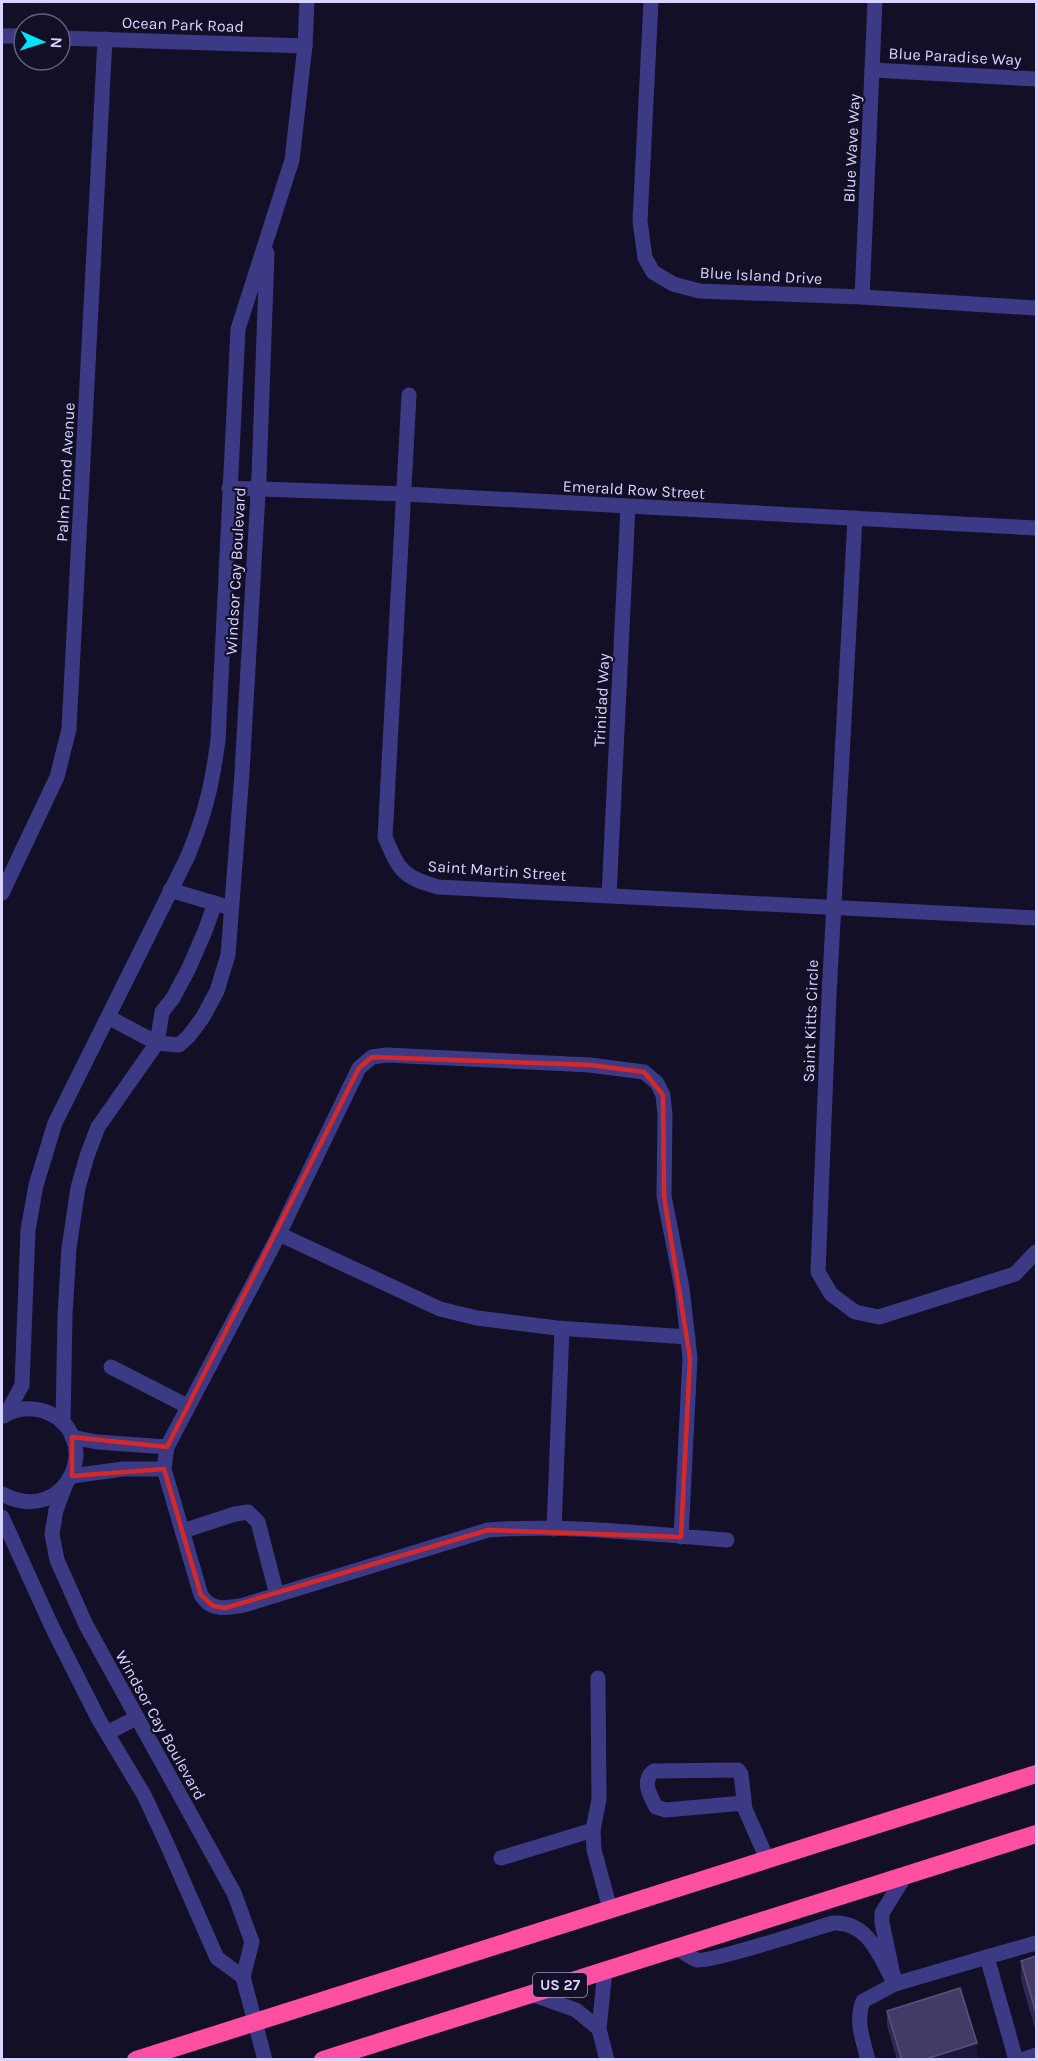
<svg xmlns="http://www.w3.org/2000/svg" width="1038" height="2061" viewBox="0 0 1038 2061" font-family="Karla,sans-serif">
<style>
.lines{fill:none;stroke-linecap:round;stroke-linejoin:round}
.minor{stroke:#3d3a85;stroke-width:15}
.highway{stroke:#ff4fa3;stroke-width:18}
.wall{fill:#312854}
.shaded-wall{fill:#1d163a}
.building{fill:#433a66;stroke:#5a527e;stroke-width:1.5}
.marked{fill:none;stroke:#d62828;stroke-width:4.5;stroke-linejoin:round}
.labels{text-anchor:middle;stroke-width:4.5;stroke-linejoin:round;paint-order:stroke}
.shield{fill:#130f26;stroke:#9e99be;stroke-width:1.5}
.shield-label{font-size:15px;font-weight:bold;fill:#d9d4ff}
.street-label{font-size:16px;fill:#d9d4ff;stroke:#130f26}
</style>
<rect width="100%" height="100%" fill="#130f26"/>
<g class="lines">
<g class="minor">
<polyline points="651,2 640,221 645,258 653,272 673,284 699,291 862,297 1036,308"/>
<polyline points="2,36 24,36"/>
<polyline points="60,38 305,46"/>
<polyline points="872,70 1036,79"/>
<polyline points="862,297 875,2"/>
<path d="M409 395 385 837C399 870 402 877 438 887L1036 918"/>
<polyline points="229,488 405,494 1036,528"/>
<polyline points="855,518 829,995 818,1272 831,1294 855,1312 879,1317 1015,1274 1036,1252"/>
<polyline points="170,890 224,906"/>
<polyline points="2,893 57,777 69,729 105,39"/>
<polyline points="609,895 628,506"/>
<polyline points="108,1017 157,1043 179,1045 189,1036 203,1017 217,991 228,955 242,773 259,476 267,253"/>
<polyline points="279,1234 440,1309 477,1318 557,1328 688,1337"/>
<polyline points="111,1367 187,1406"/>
<path d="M7 1413 22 1385 28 1230 36 1185 55 1123 188 856C205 814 212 786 218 740L238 329 292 160 305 46 307 2"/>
<polyline points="63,1423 65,1314 69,1248 78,1188 87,1156 98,1127 157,1043 162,1012 173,998 189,968 205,931 215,903"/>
<polyline points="72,1437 97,1442 167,1447"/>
<polyline points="72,1476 123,1469 164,1469"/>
<polyline points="65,1486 56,1510 52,1534 57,1560 86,1625 234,1893 252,1942 243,1977 265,2060"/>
<path d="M2 1494C68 1529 107 1434 44 1411 31 1407 15 1408 4 1416"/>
<polyline points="2,1517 52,1627 99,1720 144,1795 166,1842 217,1958 243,1977"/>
<polyline points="554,1529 562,1329"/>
<polyline points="183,1531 235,1514 248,1512 258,1522 277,1595"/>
<path d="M681 1537 690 1358 682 1288 664 1196 665 1115 663 1095 657 1083 644 1072 590 1065 387 1055 372 1057 359 1068 276 1240 167 1447 164 1469 201 1595C211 1612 228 1608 244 1605L488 1530C568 1524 648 1534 727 1540"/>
<polyline points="598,1678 599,1799 593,1830 594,1850 610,1909"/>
<polyline points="107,1733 136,1718"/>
<path d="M744 1803 666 1810 656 1807C650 1796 641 1780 654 1771L738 1770 741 1774 745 1809 767 1859"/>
<polyline points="501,1858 593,1830"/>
<path d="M677 1948C683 1951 690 1958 697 1960 708 1963 813 1929 833 1923 869 1921 880 1958 895 1984L882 1923V1913L905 1876"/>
<polyline points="605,1970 599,2029 607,2060"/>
<polyline points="531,1994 576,2010 599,2029"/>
<path d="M868 2060C863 2040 855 2021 863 2001L895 1984 987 1957"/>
<polyline points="1016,2060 987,1957 1036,1943"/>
<polyline points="1022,2060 1036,2055"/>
</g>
<g class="highway">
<polyline points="136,2060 1036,1774"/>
<polyline points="323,2060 1036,1834"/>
</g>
</g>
<g class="wall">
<polygon points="1036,1956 1036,2032 1021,1980 1021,1961"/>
<polygon points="887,2011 977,2057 970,2060 897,2060 887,2025"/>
</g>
<polygon class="shaded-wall" points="977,2043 977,2057 970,2060 923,2060"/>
<g class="building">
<polygon points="1036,1956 1036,2013 1021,1961"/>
<polygon points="960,1988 977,2043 923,2060 902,2060 887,2011"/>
</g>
<path class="marked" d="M372 1057 590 1065 644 1072 663 1095 664 1196 690 1358 681 1537 488 1530 225 1608 213 1606 201 1595 164 1469 72 1476V1437L167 1447 359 1068Z"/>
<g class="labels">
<rect class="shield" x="533" y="1973" width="54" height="24" rx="4.5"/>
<g class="shield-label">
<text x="560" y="1990">US 27</text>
</g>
<g class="street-label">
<text transform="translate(183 24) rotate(2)" y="6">Ocean Park Road</text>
<text transform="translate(955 56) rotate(3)" y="6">Blue Paradise Way</text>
<text transform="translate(851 148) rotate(-87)" y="6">Blue Wave Way</text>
<text transform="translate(761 275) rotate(3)" y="6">Blue Island Drive</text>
<text transform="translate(65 472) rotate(-87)" y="6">Palm Frond Avenue</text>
<text transform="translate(634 489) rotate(3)" y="6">Emerald Row Street</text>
<text transform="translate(235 571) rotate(-87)" y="6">Windsor Cay Boulevard</text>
<text transform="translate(601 700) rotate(-87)" y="6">Trinidad Way</text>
<text transform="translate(497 870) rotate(4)" y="6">Saint Martin Street</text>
<text transform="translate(810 1021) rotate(-88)" y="6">Saint Kitts Circle</text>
<text transform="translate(161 1725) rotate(61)" y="6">Windsor Cay Boulevard</text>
</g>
</g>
<rect width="1038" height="2061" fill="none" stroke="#d9d4ff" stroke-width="6"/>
<g transform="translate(42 42) rotate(93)"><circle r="28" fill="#130f26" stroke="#625e7d" stroke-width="1.5"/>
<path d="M0-4.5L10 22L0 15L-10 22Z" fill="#00e5ff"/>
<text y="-9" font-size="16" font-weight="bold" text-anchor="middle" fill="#d9d4ff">N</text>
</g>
</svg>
